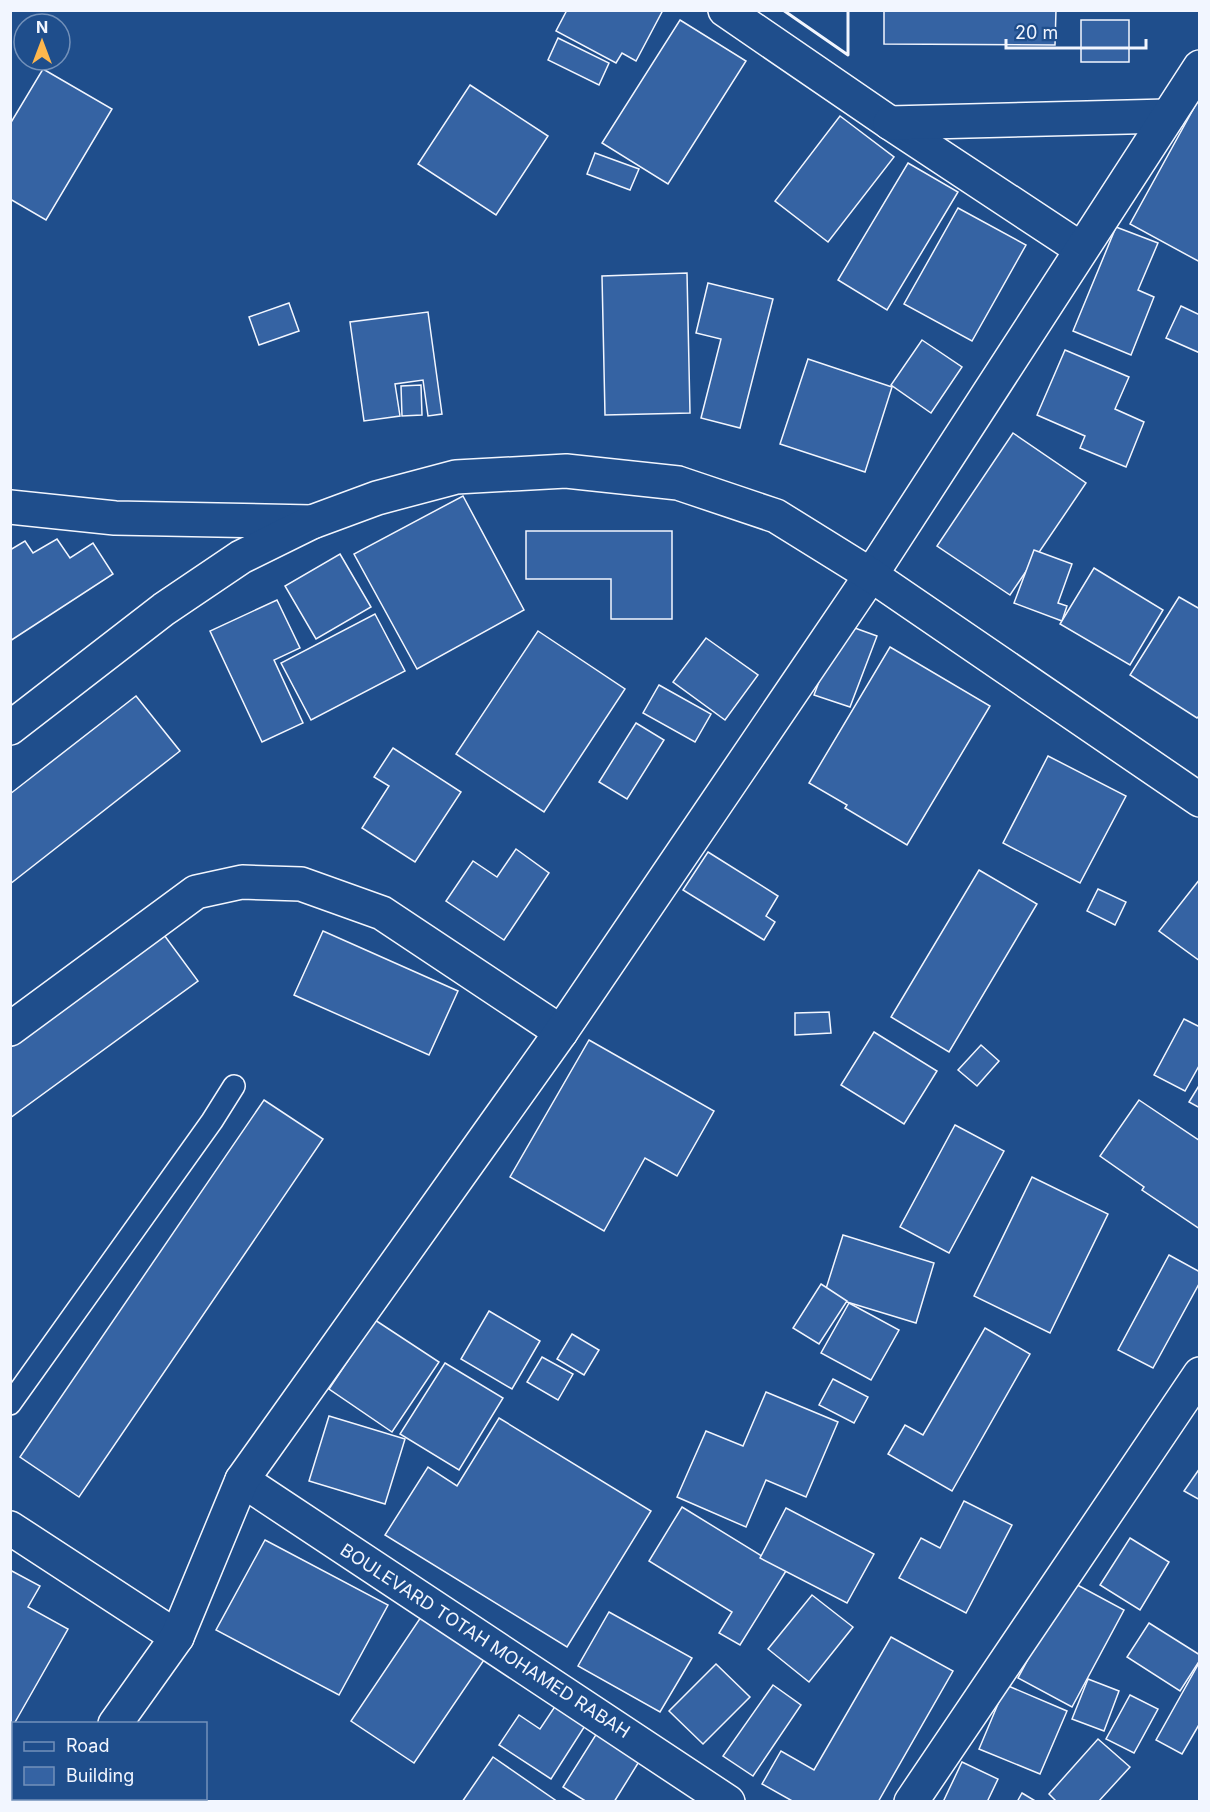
<svg xmlns="http://www.w3.org/2000/svg" width="1210" height="1812" viewBox="0 0 1210 1812" font-family="Inter,sans-serif">
<style>
.building{fill:#3563a3;stroke:#f2f6ff;stroke-width:1.5}
.lines{fill:none;stroke-linecap:round;stroke-linejoin:round}
.lane-casing{stroke:#f2f6ff;stroke-width:24}
.street-casing{stroke:#f2f6ff;stroke-width:36}
.primary-casing{stroke:#f2f6ff;stroke-width:36}
.lane{stroke:#1f4e8c;stroke-width:21}
.street{stroke:#1f4e8c;stroke-width:33}
.primary{stroke:#1f4e8c;stroke-width:33}
.wall{stroke:#f2f6ff;stroke-width:3}
.labels{text-anchor:middle;stroke-width:4.5;stroke-linejoin:round;paint-order:stroke}
.street-label{font-size:18px;fill:#f2f6ff;stroke:#1f4e8c}
</style>
<rect width="100%" height="100%" fill="#1f4e8c"/>
<g class="building">
<polygon points="567,10 663,10 636,61 622,53 616,63 556,31"/>
<polygon points="884,10 1056,10 1055,45 884,44"/>
<polygon points="680,20 746,61 668,184 602,143"/>
<rect x="1081" y="20" width="48" height="42"/>
<polygon points="558,38 609,63 599,85 548,60"/>
<polygon points="43,69 112,109 46,220 10,199 10,124"/>
<polygon points="470,85 548,136 496,215 418,164"/>
<polygon points="1200,97 1200,262 1130,224"/>
<polygon points="840,116 894,157 828,242 775,201"/>
<polygon points="595,153 639,169 630,190 587,174"/>
<polygon points="908,163 958,192 887,310 838,280"/>
<polygon points="958,208 1026,245 972,341 904,304"/>
<polygon points="1116,227 1158,243 1138,290 1154,297 1131,355 1073,331"/>
<polygon points="687,273 690,413 605,415 602,276"/>
<polygon points="708,283 773,299 740,428 701,418 721,339 696,333"/>
<polygon points="289,303 299,331 259,345 249,317"/>
<polygon points="1181,306 1200,315 1200,353 1166,338"/>
<polygon points="428,312 442,414 428,416 423,380 395,384 400,416 364,421 350,322"/>
<polygon points="922,340 962,367 931,413 891,385"/>
<polygon points="1065,350 1129,377 1115,409 1144,422 1126,467 1080,448 1085,436 1037,415"/>
<polygon points="808,359 892,387 865,472 780,444"/>
<polygon points="421,385 422,415 402,416 401,386"/>
<polygon points="1013,433 1086,483 1010,595 937,546"/>
<polygon points="463,496 524,610 417,669 354,554"/>
<polygon points="526,531 672,531 672,619 611,619 611,579 526,579"/>
<polygon points="57,539 70,558 93,543 113,574 10,641 10,550 25,541 33,553"/>
<polygon points="1034,550 1072,564 1058,603 1067,606 1062,621 1014,603"/>
<polygon points="340,554 371,607 316,639 285,586"/>
<polygon points="1094,568 1163,610 1130,665 1060,624"/>
<polygon points="1179,597 1200,609 1200,715 1197,718 1130,675"/>
<polygon points="277,600 300,648 274,660 303,723 262,742 210,631"/>
<polygon points="375,614 405,671 311,720 281,663"/>
<polygon points="841,623 877,636 850,707 814,695"/>
<polygon points="538,631 625,689 544,812 456,754"/>
<polygon points="706,638 758,675 725,720 673,682"/>
<polygon points="890,647 990,706 907,845 845,808 847,805 809,783"/>
<polygon points="659,685 711,714 695,742 643,713"/>
<polygon points="136,696 180,751 10,884 10,794"/>
<polygon points="636,723 664,740 627,799 599,782"/>
<polygon points="393,748 461,792 415,862 362,828 389,786 374,777"/>
<polygon points="1048,756 1126,796 1080,883 1003,843"/>
<polygon points="516,849 549,873 504,940 446,901 473,861 497,877"/>
<polygon points="708,852 778,896 766,916 775,922 764,940 683,890"/>
<polygon points="979,870 1037,904 949,1052 891,1017"/>
<polygon points="1200,879 1200,961 1159,931"/>
<polygon points="1098,889 1126,902 1115,925 1087,911"/>
<polygon points="156,924 198,981 10,1118 10,1031"/>
<polygon points="323,931 458,991 429,1055 294,995"/>
<polygon points="829,1012 831,1033 795,1035 795,1013"/>
<polygon points="1184,1019 1200,1027 1200,1064 1185,1091 1154,1075"/>
<polygon points="874,1032 937,1071 904,1124 841,1085"/>
<polygon points="589,1040 714,1111 677,1176 645,1158 604,1231 510,1177"/>
<polygon points="981,1045 999,1061 977,1086 958,1070"/>
<polygon points="1200,1084 1200,1108 1189,1102"/>
<polygon points="264,1100 323,1139 79,1497 20,1457"/>
<polygon points="1139,1100 1200,1141 1200,1229 1142,1190 1144,1187 1100,1156"/>
<polygon points="955,1125 1004,1151 949,1253 900,1227"/>
<polygon points="1032,1177 1108,1214 1050,1333 974,1296"/>
<polygon points="843,1235 934,1263 916,1323 824,1295"/>
<polygon points="1169,1255 1200,1272 1200,1282 1153,1368 1118,1350"/>
<polygon points="821,1284 847,1301 819,1344 793,1328"/>
<polygon points="849,1303 899,1330 871,1380 821,1353"/>
<polygon points="489,1311 540,1341 512,1389 461,1359"/>
<polygon points="375,1320 439,1362 392,1432 329,1389"/>
<polygon points="985,1328 1030,1354 952,1491 888,1454 905,1425 923,1435"/>
<polygon points="572,1334 599,1350 584,1375 557,1359"/>
<polygon points="542,1357 573,1374 558,1400 527,1382"/>
<polygon points="445,1363 503,1398 459,1470 400,1434"/>
<polygon points="833,1379 868,1397 854,1423 819,1405"/>
<polygon points="766,1392 838,1422 806,1497 766,1480 746,1527 677,1497 706,1431 743,1446"/>
<polygon points="329,1416 405,1439 385,1504 309,1481"/>
<polygon points="499,1418 651,1511 567,1647 385,1535 428,1467 457,1486"/>
<polygon points="1200,1468 1200,1500 1184,1491"/>
<polygon points="964,1501 1012,1525 966,1613 899,1578 921,1538 940,1548"/>
<polygon points="682,1507 786,1571 740,1645 719,1633 732,1612 649,1561"/>
<polygon points="786,1508 874,1554 847,1603 760,1558"/>
<polygon points="1130,1538 1169,1562 1140,1610 1100,1585"/>
<polygon points="265,1540 388,1605 339,1695 216,1630"/>
<polygon points="10,1570 40,1586 28,1607 68,1629 10,1731"/>
<polygon points="1070,1581 1124,1610 1072,1707 1018,1678"/>
<polygon points="812,1595 853,1627 809,1682 768,1649"/>
<polygon points="609,1612 692,1658 660,1712 578,1666"/>
<polygon points="423,1614 486,1657 414,1763 351,1721"/>
<polygon points="1149,1623 1200,1655 1200,1660 1180,1691 1127,1657"/>
<polygon points="891,1637 953,1671 878,1802 794,1802 762,1784 781,1751 814,1770"/>
<polygon points="1199,1663 1200,1723 1182,1754 1156,1740"/>
<polygon points="716,1664 750,1697 703,1744 669,1711"/>
<polygon points="1088,1679 1119,1691 1104,1731 1072,1719"/>
<polygon points="773,1685 801,1705 753,1776 723,1756"/>
<polygon points="1006,1685 1067,1711 1040,1774 979,1749"/>
<polygon points="1130,1695 1158,1709 1134,1753 1106,1739"/>
<polygon points="560,1699 590,1718 551,1779 499,1745 519,1715 540,1729"/>
<polygon points="597,1733 640,1760 614,1802 587,1802 563,1787"/>
<polygon points="1098,1739 1130,1767 1098,1802 1057,1802 1049,1794"/>
<polygon points="493,1757 558,1802 462,1802"/>
<polygon points="962,1762 998,1779 987,1802 943,1802"/>
<polygon points="1022,1793 1037,1802 1017,1802"/>
</g>
<g class="lines">
<g class="lane-casing">
<polyline id="lane" points="10,1404 212,1121 234,1086"/>
</g>
<g class="street-casing">
<g id="street">
<polyline points="725,10 890,123 1081,249"/>
<polyline points="890,123 1168,116"/>
<polyline points="10,507 115,518 312,522"/>
<polyline points="10,1029 196,892 242,882 301,884 382,913 561,1032"/>
<polyline points="242,1480 728,1802"/>
<polyline points="10,1528 177,1637"/>
<polyline points="115,1724 177,1637 242,1480 561,1032 871,575 1200,67"/>
<polyline points="59,1802 61,1798"/>
<polyline points="911,1802 1200,1374"/>
</g>
</g>
<g class="primary-casing">
<polyline id="primary" points="10,728 164,609 241,557 312,522 377,498 456,477 566,471 678,483 776,516 871,575 1200,800"/>
</g>
<use href="#lane" class="lane"/>
<use href="#street" class="street"/>
<use href="#primary" class="primary"/>
<polyline class="wall" points="783,10 848,55 848,10"/>
</g>
<g class="labels">
<g class="street-label">
<text transform="translate(485 1641) rotate(33)" y="6">BOULEVARD TOTAH MOHAMED RABAH</text>
</g>
</g>
<rect width="1210" height="1812" fill="none" stroke="#f2f6ff" stroke-width="24"/>
<rect x="12" y="1722" width="195" height="78" fill="#1f4e8c" stroke="#7391ba" stroke-width="1.5"/>
<rect x="24" y="1742" width="30" height="9" fill="#1f4e8c" stroke="#7391ba" stroke-width="1.5"/>
<text x="66" y="1752" font-size="18" fill="#f2f6ff">Road</text>
<rect x="24" y="1767" width="30" height="18" fill="#3563a3" stroke="#7391ba" stroke-width="1.5"/>
<text x="66" y="1782" font-size="18" fill="#f2f6ff">Building</text>
<g transform="translate(42 42)"><circle r="28" fill="#1f4e8c" stroke="#7391ba" stroke-width="1.5"/>
<path d="M0-4.5L10 22L0 15L-10 22Z" fill="#ffb74d"/>
<text y="-9" font-size="16" font-weight="bold" text-anchor="middle" fill="#f2f6ff">N</text>
</g>
<path d="M1006 39v9h140v-9" fill="none" stroke="#f2f6ff" stroke-width="3"/>
<text x="1015" y="39" font-size="18" fill="#f2f6ff" stroke="#1f4e8c" stroke-width="4.5" paint-order="stroke">20 m</text>
</svg>
